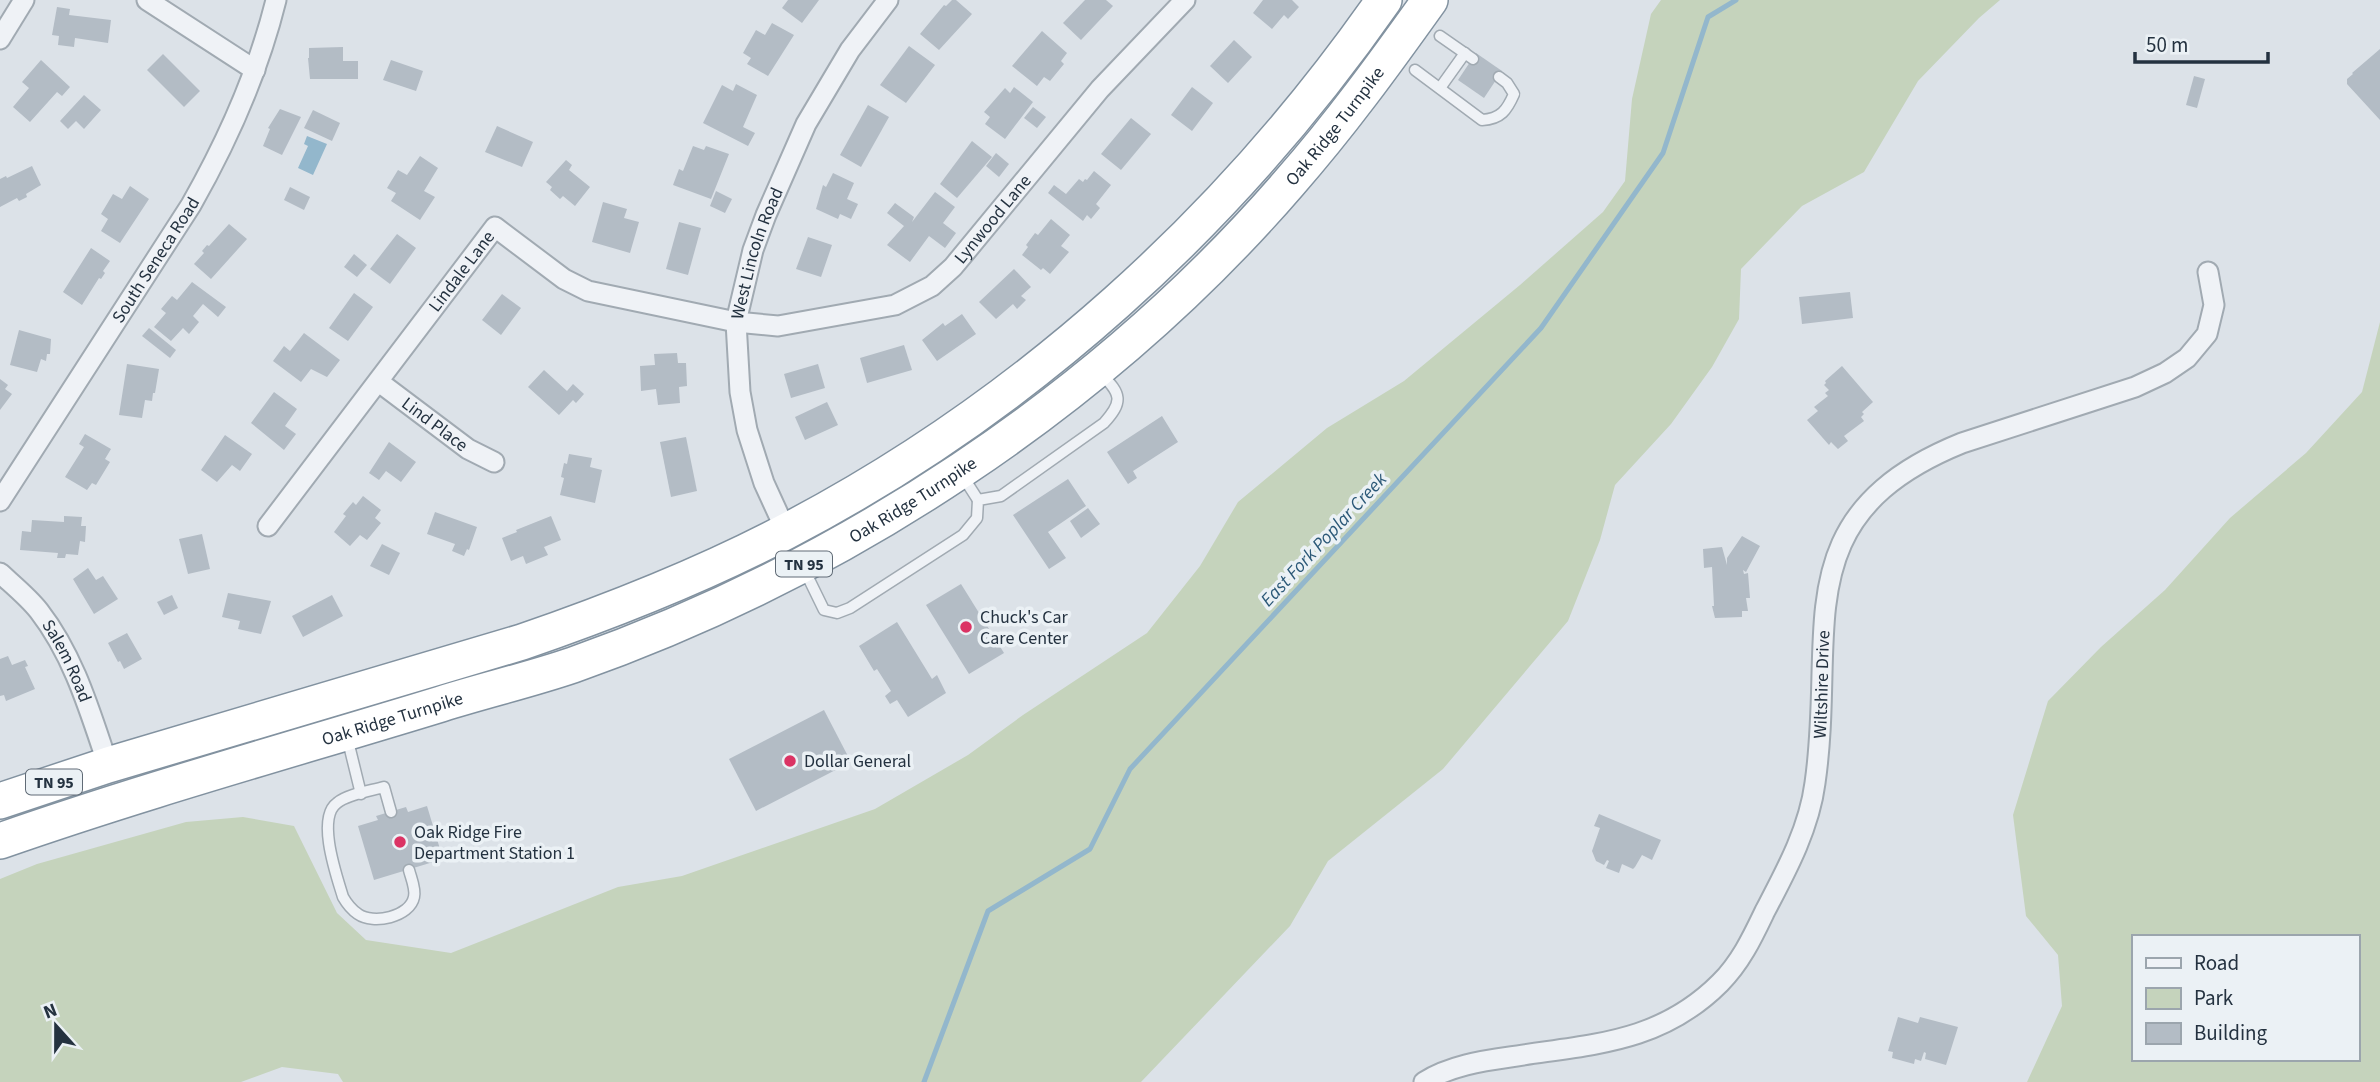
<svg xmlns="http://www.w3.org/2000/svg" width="2380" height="1082" viewBox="0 0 2380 1082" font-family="'Source Sans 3',sans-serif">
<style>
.green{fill:#c5d3bc;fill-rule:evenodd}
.water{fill:#93b7cc}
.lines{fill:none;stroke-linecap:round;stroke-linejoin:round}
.stream{stroke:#93b7cc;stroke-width:5}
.building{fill:#b3bcc5}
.lane-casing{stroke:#a1aab2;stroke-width:13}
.street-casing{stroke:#a1aab2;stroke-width:23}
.highway-casing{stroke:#8292a0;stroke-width:38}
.lane{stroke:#eff2f6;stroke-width:10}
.street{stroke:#eff2f6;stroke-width:19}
.highway{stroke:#fff;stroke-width:35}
.poi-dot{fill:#db3364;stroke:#ebf1f5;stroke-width:2.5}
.labels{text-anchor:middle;stroke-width:7;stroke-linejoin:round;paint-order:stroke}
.shield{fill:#ebf1f5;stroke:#606b76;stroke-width:2}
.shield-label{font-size:16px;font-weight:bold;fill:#243240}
.street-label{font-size:18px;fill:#243240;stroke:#ebf1f5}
.poi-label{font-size:18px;fill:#243240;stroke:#ebf1f5;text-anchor:start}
.water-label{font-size:19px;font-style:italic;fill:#2b5877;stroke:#ebf1f5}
</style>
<rect width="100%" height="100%" fill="#dce2e8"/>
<g class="green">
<polygon points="1661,0 2000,0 1979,18 1918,81 1864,172 1802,206 1741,269 1739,319 1712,367 1671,424 1615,485 1600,540 1568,621 1443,769 1328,861 1290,926 1141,1082 343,1082 338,1074 282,1067 241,1082 0,1082 0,879 37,864 186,822 243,817 294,826 337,913 366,940 451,953 618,887 682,876 875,809 968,755 1023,715 1147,633 1200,566 1238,502 1327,428 1404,381 1520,285 1603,212 1625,181 1632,99 1651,14"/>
<path d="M2380 322V1082H2027L2062 1006 2058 955 2026 916 2013 815 2048 701 2101 647 2165 590 2230 518 2306 453 2362 392ZM2133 937H2357V1059H2133Z"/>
</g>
<polygon class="water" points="307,136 327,144 313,175 298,168 308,146 304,144"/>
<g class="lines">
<polyline class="stream" points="924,1082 988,911 1090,849 1130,769 1541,328 1663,153 1708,17 1736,0"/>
</g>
<g class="building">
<polygon points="788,0 819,0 802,23 782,8"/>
<polygon points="952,0 956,0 972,14 939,50 920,34 944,5 946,6"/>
<polygon points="1085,0 1106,0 1113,6 1081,40 1063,23"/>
<polygon points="1263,0 1292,0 1299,7 1288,19 1284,15 1272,29 1253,13"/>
<polygon points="57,7 70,9 69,15 111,20 108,43 75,38 74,47 58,45 59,36 52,35"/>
<polygon points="772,23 794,35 768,76 747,64 751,58 743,53 756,30 765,35"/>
<polygon points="1042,31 1067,53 1061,61 1064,64 1050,81 1044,77 1037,86 1012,66"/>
<polygon points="1234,40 1252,57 1228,83 1210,66"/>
<polygon points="909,46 935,65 906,103 880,85"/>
<polygon points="343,47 343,61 358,61 358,79 310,79 308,58 309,58 309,48"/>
<polygon points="2380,49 2380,120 2347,84 2347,79 2353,74 2352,73"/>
<polygon points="1476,53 1502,71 1484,98 1458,80"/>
<polygon points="163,54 200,91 184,107 147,70"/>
<polygon points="41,60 70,87 62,96 57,92 30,122 13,107 29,88 22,82"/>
<polygon points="391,60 423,71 416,91 383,80"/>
<polygon points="2194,76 2205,79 2197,108 2186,105"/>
<polygon points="736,84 757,95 743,127 755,133 748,146 703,123 722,85 733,91"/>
<polygon points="1014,87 1033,102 1005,139 985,124 990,117 984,112 1005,88 1010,93"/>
<polygon points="1192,87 1213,103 1192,131 1171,115"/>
<polygon points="84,95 101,110 84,129 76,121 68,129 60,121"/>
<polygon points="868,105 889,117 861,167 840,155"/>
<polygon points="1033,107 1046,117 1037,128 1024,118"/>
<polygon points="280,109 301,117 282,155 263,146 270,129 268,128"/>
<polygon points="313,110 340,123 332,141 304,128"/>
<polygon points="1131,118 1151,134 1121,170 1101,154"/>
<polygon points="497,126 533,142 522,167 485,152"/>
<polygon points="972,141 992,157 957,198 940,184"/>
<polygon points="693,146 704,150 706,146 729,154 711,199 673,185 679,169 683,171"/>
<polygon points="996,153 1009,164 999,177 986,166"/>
<polygon points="420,156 438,168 424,191 435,197 420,220 391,201 396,193 387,188 398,170 407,175"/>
<polygon points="566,160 572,165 569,170 590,187 575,206 563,196 560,199 550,190 552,187 546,182"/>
<polygon points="32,166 41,185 26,194 27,197 19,201 17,198 0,207 0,179 6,176 7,178"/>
<polygon points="1094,171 1111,185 1096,204 1100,208 1091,219 1087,215 1083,221 1048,193 1054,185 1066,194 1079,179 1083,182 1085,179 1087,180"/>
<polygon points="833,173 854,183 847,199 858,204 851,219 840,214 838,219 816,209 823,185 826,187"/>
<polygon points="130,186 149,199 120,243 101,231 108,219 101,214 113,194 122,199"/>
<polygon points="290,187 310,197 304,210 284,200"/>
<polygon points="716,191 732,199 725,213 710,206"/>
<polygon points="935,192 955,207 943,223 956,233 945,248 929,236 910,262 887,245 904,226 887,213 895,203 914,217 912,222"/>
<polygon points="603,202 627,209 624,218 639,222 630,253 592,242"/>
<polygon points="1051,219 1070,235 1061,246 1069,252 1050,274 1043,268 1041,270 1022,255 1028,247 1026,245 1035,233 1038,235"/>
<polygon points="679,222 701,228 688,275 666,269"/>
<polygon points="229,224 247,239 211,279 194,264 204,253 202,251 207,245 209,246"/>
<polygon points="397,234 416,248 390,284 370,269"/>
<polygon points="808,237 832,245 821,277 796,269"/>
<polygon points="91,248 110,261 103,271 105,273 101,279 99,278 82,305 63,292"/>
<polygon points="354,254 367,265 357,277 344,267"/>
<polygon points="1014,269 1031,287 1021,296 1026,300 1017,309 1013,304 996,319 979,302"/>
<polygon points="192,282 226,307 218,317 203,304 193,316 199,322 189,334 183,328 171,341 154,327 166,313 161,309 172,296 177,300"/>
<polygon points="1850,292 1853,318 1802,324 1799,297"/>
<polygon points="354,293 373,307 348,341 329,328"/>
<polygon points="502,294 521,308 501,335 482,320"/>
<polygon points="962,314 976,334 937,361 922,340 943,323 945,326"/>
<polygon points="149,328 176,350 170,358 142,336"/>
<polygon points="19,330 51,339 50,354 47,354 46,361 41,359 37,372 10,365"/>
<polygon points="304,333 340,360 327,377 311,369 301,382 273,361 284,346 290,351"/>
<polygon points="904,345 912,370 867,383 860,358"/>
<polygon points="677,353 678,363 686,363 687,386 679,387 680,403 658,405 656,389 641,391 640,366 655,365 654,354"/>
<polygon points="127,364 159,369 155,393 153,393 152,401 145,400 142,418 119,415"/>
<polygon points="818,364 825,388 791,398 784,374"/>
<polygon points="1842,366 1873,402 1862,412 1864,414 1861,417 1864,421 1844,436 1848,441 1838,449 1831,442 1829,445 1807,420 1818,411 1814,407 1828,396 1825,393 1829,390 1824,385 1826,383 1825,381"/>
<polygon points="544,370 567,391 573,384 584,394 576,403 573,400 559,415 528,387"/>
<polygon points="0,379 8,385 5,389 12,394 0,410"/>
<polygon points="274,392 297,409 285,426 296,434 284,450 251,423"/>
<polygon points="827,402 838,425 805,440 795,417"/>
<polygon points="1162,416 1178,442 1133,471 1137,478 1128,484 1107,452"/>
<polygon points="85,434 111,449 105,459 110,462 96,485 92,483 87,490 65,477 84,447 79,444"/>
<polygon points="225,435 252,454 240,471 232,465 217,482 201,470"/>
<polygon points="686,437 697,491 671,497 660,442"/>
<polygon points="389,442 416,462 401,482 386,471 379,480 369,473"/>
<polygon points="569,454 592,458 590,467 602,470 595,503 560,495 564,478 561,477 564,463 567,464"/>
<polygon points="1068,479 1086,506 1048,532 1066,558 1049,569 1013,515"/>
<polygon points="363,496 381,510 375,518 381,523 367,540 360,535 350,546 334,532 346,516 343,514 353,502 356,505"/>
<polygon points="1088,508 1100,524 1081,538 1070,521"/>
<polygon points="435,512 477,527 469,550 467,549 464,556 452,551 455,544 427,534"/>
<polygon points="64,516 82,517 81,526 86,526 85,542 80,541 78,555 66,554 65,558 57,558 58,553 20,550 22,531 31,532 32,520 64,522"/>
<polygon points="551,516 561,540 544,547 548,555 526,564 523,556 511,561 502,538 517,532 516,530"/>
<polygon points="202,534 210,569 188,574 179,539"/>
<polygon points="1742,536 1760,546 1746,572 1743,570 1744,574 1748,573 1750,598 1746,598 1748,611 1742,611 1742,617 1715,618 1712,606 1714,606 1712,567 1704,568 1703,549 1722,547 1727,565 1727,558"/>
<polygon points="382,544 400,553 389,575 370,566"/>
<polygon points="88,568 96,580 103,576 118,599 94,614 73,579"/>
<polygon points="961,584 1004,653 969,674 926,605"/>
<polygon points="228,593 271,601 261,634 238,629 240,621 222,617"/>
<polygon points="172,595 178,608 164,615 157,602"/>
<polygon points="332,595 343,616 303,637 292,616"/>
<polygon points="897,622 932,679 937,675 946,693 908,717 897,700 890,704 885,696 891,691 877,669 874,671 859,646"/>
<polygon points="127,633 142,659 124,669 120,661 118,662 108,643"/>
<polygon points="8,656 12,665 25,660 28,666 25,667 35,689 6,701 4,695 0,696 0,659"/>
<polygon points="824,710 851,762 756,811 729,759"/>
<polygon points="427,806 443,859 374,880 358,826 378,820 376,816 406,807 408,812"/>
<polygon points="1599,814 1661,840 1652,860 1642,855 1635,867 1633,869 1622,864 1619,873 1606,868 1609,861 1607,860 1604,865 1596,861 1592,851 1600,828 1594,826"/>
<polygon points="1898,1017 1918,1023 1920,1017 1958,1027 1946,1065 1925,1059 1926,1053 1924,1052 1921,1061 1915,1059 1914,1064 1892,1058 1893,1052 1888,1051"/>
</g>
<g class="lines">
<g class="lane-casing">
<g id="lane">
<polyline points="1440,36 1473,59"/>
<path d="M1415 70 1482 120C1501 119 1507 110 1514 94L1507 83 1499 77"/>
<polyline points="1440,88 1465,53"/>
<polyline points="962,475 978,500"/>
<path d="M804 569 824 610 837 613 850 608 963 535 977 518 978 500 1001 496 1104 423C1123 402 1122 394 1101 374"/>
<polyline points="347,737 361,794"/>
<path d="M391 812 384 787C370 791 348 794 337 803 316 818 337 877 343 897 347 904 352 910 358 914 373 925 410 917 414 897 416 889 411 878 409 870"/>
</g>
</g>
<g class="street-casing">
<g id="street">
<polyline points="147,0 255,70"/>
<polyline points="0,39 24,0"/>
<path id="s1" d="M379 382 468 449 494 462"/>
<path id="s2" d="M0 501 191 205C228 140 258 73 276 0"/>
<path id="s3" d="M268 526 495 227 564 279 588 291 736 322 778 326 895 305 932 286 953 267 1100 89 1185 0"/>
<path id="s4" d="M786 531 764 483 747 430 740 392 736 322 753 250 766 215 806 124 850 50 888 0"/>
<path id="s5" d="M0 573C13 585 28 597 39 611 74 656 90 712 108 765"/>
<path id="s6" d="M1424 1082C1450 1066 1481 1061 1510 1057 1591 1044 1659 1044 1720 983 1741 962 1753 936 1765 911 1786 871 1809 829 1815 783 1837 631 1782 516 1962 443L2135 387 2165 373 2187 358 2207 334 2214 305 2208 272"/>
</g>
</g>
<g class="highway-casing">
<g id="highway">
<path d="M0 801 108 765 522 642C612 611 701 576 785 532 1025 407 1230 221 1384 0"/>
<path id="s7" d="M0 841C146 790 294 749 441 704 485 690 529 680 573 665 842 570 1102 400 1289 183 1340 125 1385 63 1430 0"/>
</g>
</g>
<use href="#lane" class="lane"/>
<use href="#street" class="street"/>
<use href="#highway" class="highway"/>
</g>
<g class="poi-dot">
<circle cx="966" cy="627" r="7"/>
<circle cx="790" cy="761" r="7"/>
<circle cx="400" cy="842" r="7"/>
</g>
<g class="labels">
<g class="shield">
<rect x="776" y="551.5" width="56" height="25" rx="5"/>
<rect x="26" y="769.5" width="56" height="25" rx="5"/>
</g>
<g class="shield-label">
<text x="804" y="570">TN 95</text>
<text x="54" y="788">TN 95</text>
</g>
<g class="street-label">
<text dy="6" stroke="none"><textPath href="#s7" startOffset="1545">Oak Ridge Turnpike</textPath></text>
<text dy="6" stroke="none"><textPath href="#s3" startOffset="933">Lynwood Lane</textPath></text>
<text dy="6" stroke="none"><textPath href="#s4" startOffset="289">West Lincoln Road</textPath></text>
<text dy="6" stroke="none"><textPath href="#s2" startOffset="287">South Seneca Road</textPath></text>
<text dy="6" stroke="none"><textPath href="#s3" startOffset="320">Lindale Lane</textPath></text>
<text dy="6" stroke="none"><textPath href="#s1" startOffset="70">Lind Place</textPath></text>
<text dy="6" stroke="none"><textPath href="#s7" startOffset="978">Oak Ridge Turnpike</textPath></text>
<text dy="6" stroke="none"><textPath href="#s5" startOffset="112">Salem Road</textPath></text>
<text dy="6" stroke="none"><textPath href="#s6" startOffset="640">Wiltshire Drive</textPath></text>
<text dy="6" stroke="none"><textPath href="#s7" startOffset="411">Oak Ridge Turnpike</textPath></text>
</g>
<g class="poi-label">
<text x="980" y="623">Chuck's Car<tspan x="980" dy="21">Care Center</tspan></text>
<text x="804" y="767">Dollar General</text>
<text x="414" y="838">Oak Ridge Fire<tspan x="414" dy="21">Department Station 1</tspan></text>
</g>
<g class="water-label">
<text transform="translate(1323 539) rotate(-47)" y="7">East Fork Poplar Creek</text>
</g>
</g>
<rect x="2132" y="935" width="228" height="126" fill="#ebf1f5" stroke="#9ba5ad" stroke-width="2"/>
<rect x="2146" y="958" width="35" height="10" fill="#eff2f6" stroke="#9ba5ad" stroke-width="2"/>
<text x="2194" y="970" font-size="21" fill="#243240">Road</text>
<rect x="2146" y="988" width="35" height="21" fill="#c5d3bc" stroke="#9ba5ad" stroke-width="2"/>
<text x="2194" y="1005" font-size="21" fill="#243240">Park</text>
<rect x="2146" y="1023" width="35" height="21" fill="#b3bcc5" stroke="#9ba5ad" stroke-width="2"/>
<text x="2194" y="1040" font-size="21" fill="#243240">Building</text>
<g transform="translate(56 1026) rotate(339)" stroke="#ebf1f5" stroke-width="5" paint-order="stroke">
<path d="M0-5L12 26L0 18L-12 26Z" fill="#243240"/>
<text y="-10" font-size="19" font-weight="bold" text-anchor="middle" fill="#243240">N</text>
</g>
<path d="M2135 52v10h133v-10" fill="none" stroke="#243240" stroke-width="3.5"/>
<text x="2146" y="52" font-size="21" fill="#243240" stroke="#ebf1f5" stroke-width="5" paint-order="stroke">50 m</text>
</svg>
